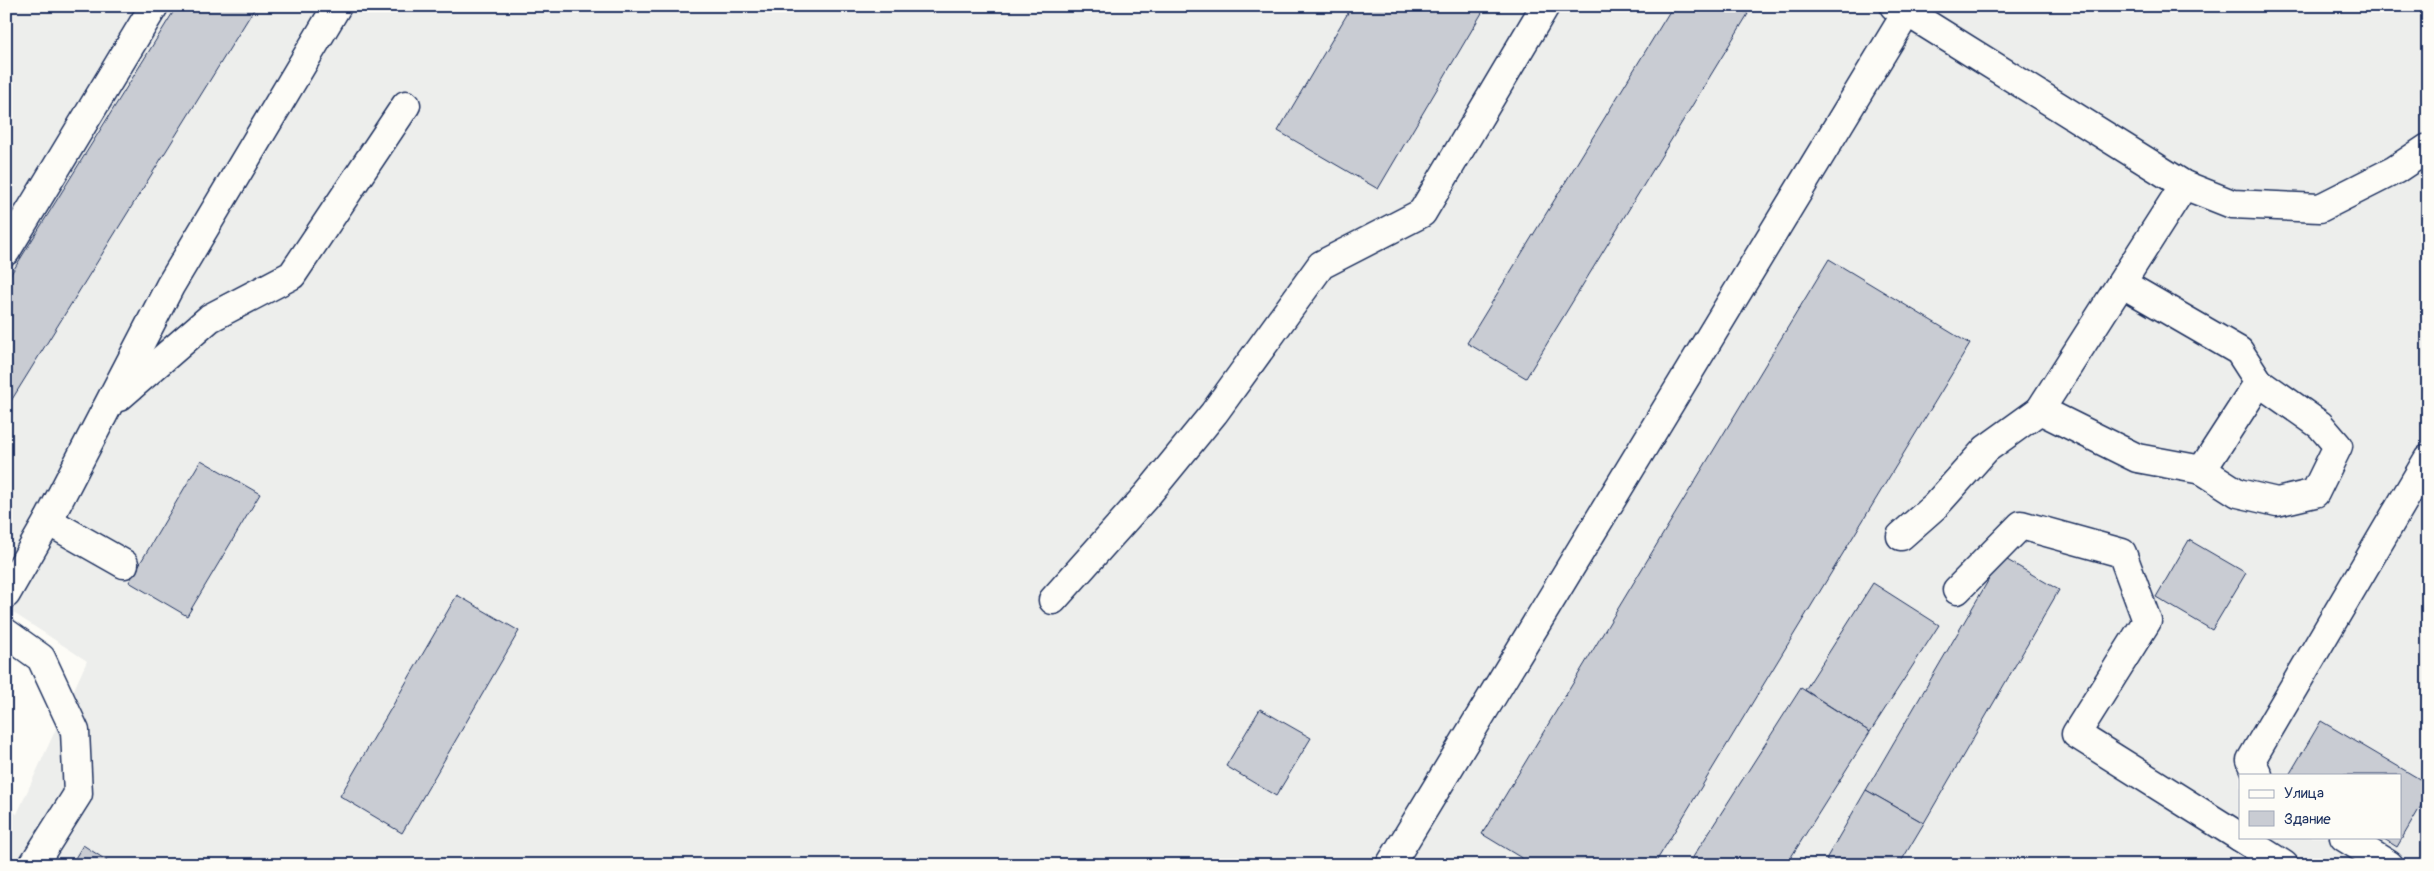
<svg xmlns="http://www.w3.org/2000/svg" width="2434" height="871" viewBox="0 0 2434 871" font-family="Pangolin,sans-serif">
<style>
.built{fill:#edeeec;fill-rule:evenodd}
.building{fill:#c9ccd3;stroke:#1b2f5e}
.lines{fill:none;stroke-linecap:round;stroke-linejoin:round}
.minor-casing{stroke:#1b2f5e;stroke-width:31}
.minor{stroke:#fdfcf7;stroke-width:28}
</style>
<rect width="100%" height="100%" fill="#fdfcf7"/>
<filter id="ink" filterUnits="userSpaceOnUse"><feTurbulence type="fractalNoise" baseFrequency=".02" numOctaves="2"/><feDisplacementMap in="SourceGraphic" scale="10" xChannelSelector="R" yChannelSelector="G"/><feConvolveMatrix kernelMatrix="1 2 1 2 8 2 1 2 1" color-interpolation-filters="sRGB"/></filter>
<g filter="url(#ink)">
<path class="built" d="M6 6H2428V865H6V807L17 814 87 661 6 608ZM2240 775H2400V837H2240Z"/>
<g class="building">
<polygon points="177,6 256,6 6,409 6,282"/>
<polygon points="1352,6 1486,6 1378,189 1278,131"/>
<polygon points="1673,6 1735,6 1748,14 1526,378 1467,343"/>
<polygon points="1829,259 1970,344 1654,865 1533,865 1482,834"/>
<polygon points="201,460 260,494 187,616 129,582"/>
<polygon points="2189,540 2246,573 2212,630 2156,597"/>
<polygon points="2002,557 2059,590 1924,823 1866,790"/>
<polygon points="1873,583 1939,625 1870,732 1805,690"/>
<polygon points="457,595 519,631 402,833 340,796"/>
<polygon points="1801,688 1870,732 1786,865 1688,865"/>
<polygon points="1260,709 1311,738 1276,796 1226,766"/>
<polygon points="2321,721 2428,784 2428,794 2397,847 2381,837 2400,837 2400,775 2289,775"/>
<polygon points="1866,790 1924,823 1899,865 1835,865 1826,859"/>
<polygon points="83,845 112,864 112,865 71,865"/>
</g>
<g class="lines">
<g class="minor-casing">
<g id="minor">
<polyline points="1910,6 1907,12 2184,185 2232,204 2320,208 2395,170 2428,148"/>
<polyline points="6,251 154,6"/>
<polyline points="2123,284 2239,351 2259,382 2320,425 2338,446 2315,493 2277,502 2238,493 2202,470"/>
<polyline points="119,397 210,318 292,275 406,105"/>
<polyline points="2040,410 2137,458 2202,470 2259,382"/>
<polyline points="48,521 124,564"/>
<polyline points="1901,536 1935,506 1986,449 2040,410 2184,185"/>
<polyline points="1957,590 2021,525 2122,553 2147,621 2076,734 2240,837"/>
<polyline points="6,594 48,521 170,286 337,6"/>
<polyline points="1053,600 1147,495 1214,413 1321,265 1422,213 1545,6"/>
<polyline points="6,633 41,658 75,731 78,794 33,865"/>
<polyline points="2258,775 2251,760 2428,459"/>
<polyline points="2240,837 2284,865"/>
<polyline points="2344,837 2389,865"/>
<polyline points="1390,865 1907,12 1894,6"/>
</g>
</g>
<use href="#minor" class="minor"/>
</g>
</g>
<rect width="2434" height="871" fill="none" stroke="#fdfcf7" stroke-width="25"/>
<rect x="12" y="12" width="2409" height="846" fill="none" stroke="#1b2f5e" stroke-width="2" filter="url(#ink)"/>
<rect x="2239" y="774" width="162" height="65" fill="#fdfcf7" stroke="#a3aaba"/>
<rect x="2249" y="790" width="25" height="8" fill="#fdfcf7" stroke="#a3aaba"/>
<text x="2284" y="798" font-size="15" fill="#1b2f5e">Улица</text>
<rect x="2249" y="811" width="25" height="15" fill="#c9ccd3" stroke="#a3aaba"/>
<text x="2284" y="824" font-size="15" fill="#1b2f5e">Здание</text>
</svg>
